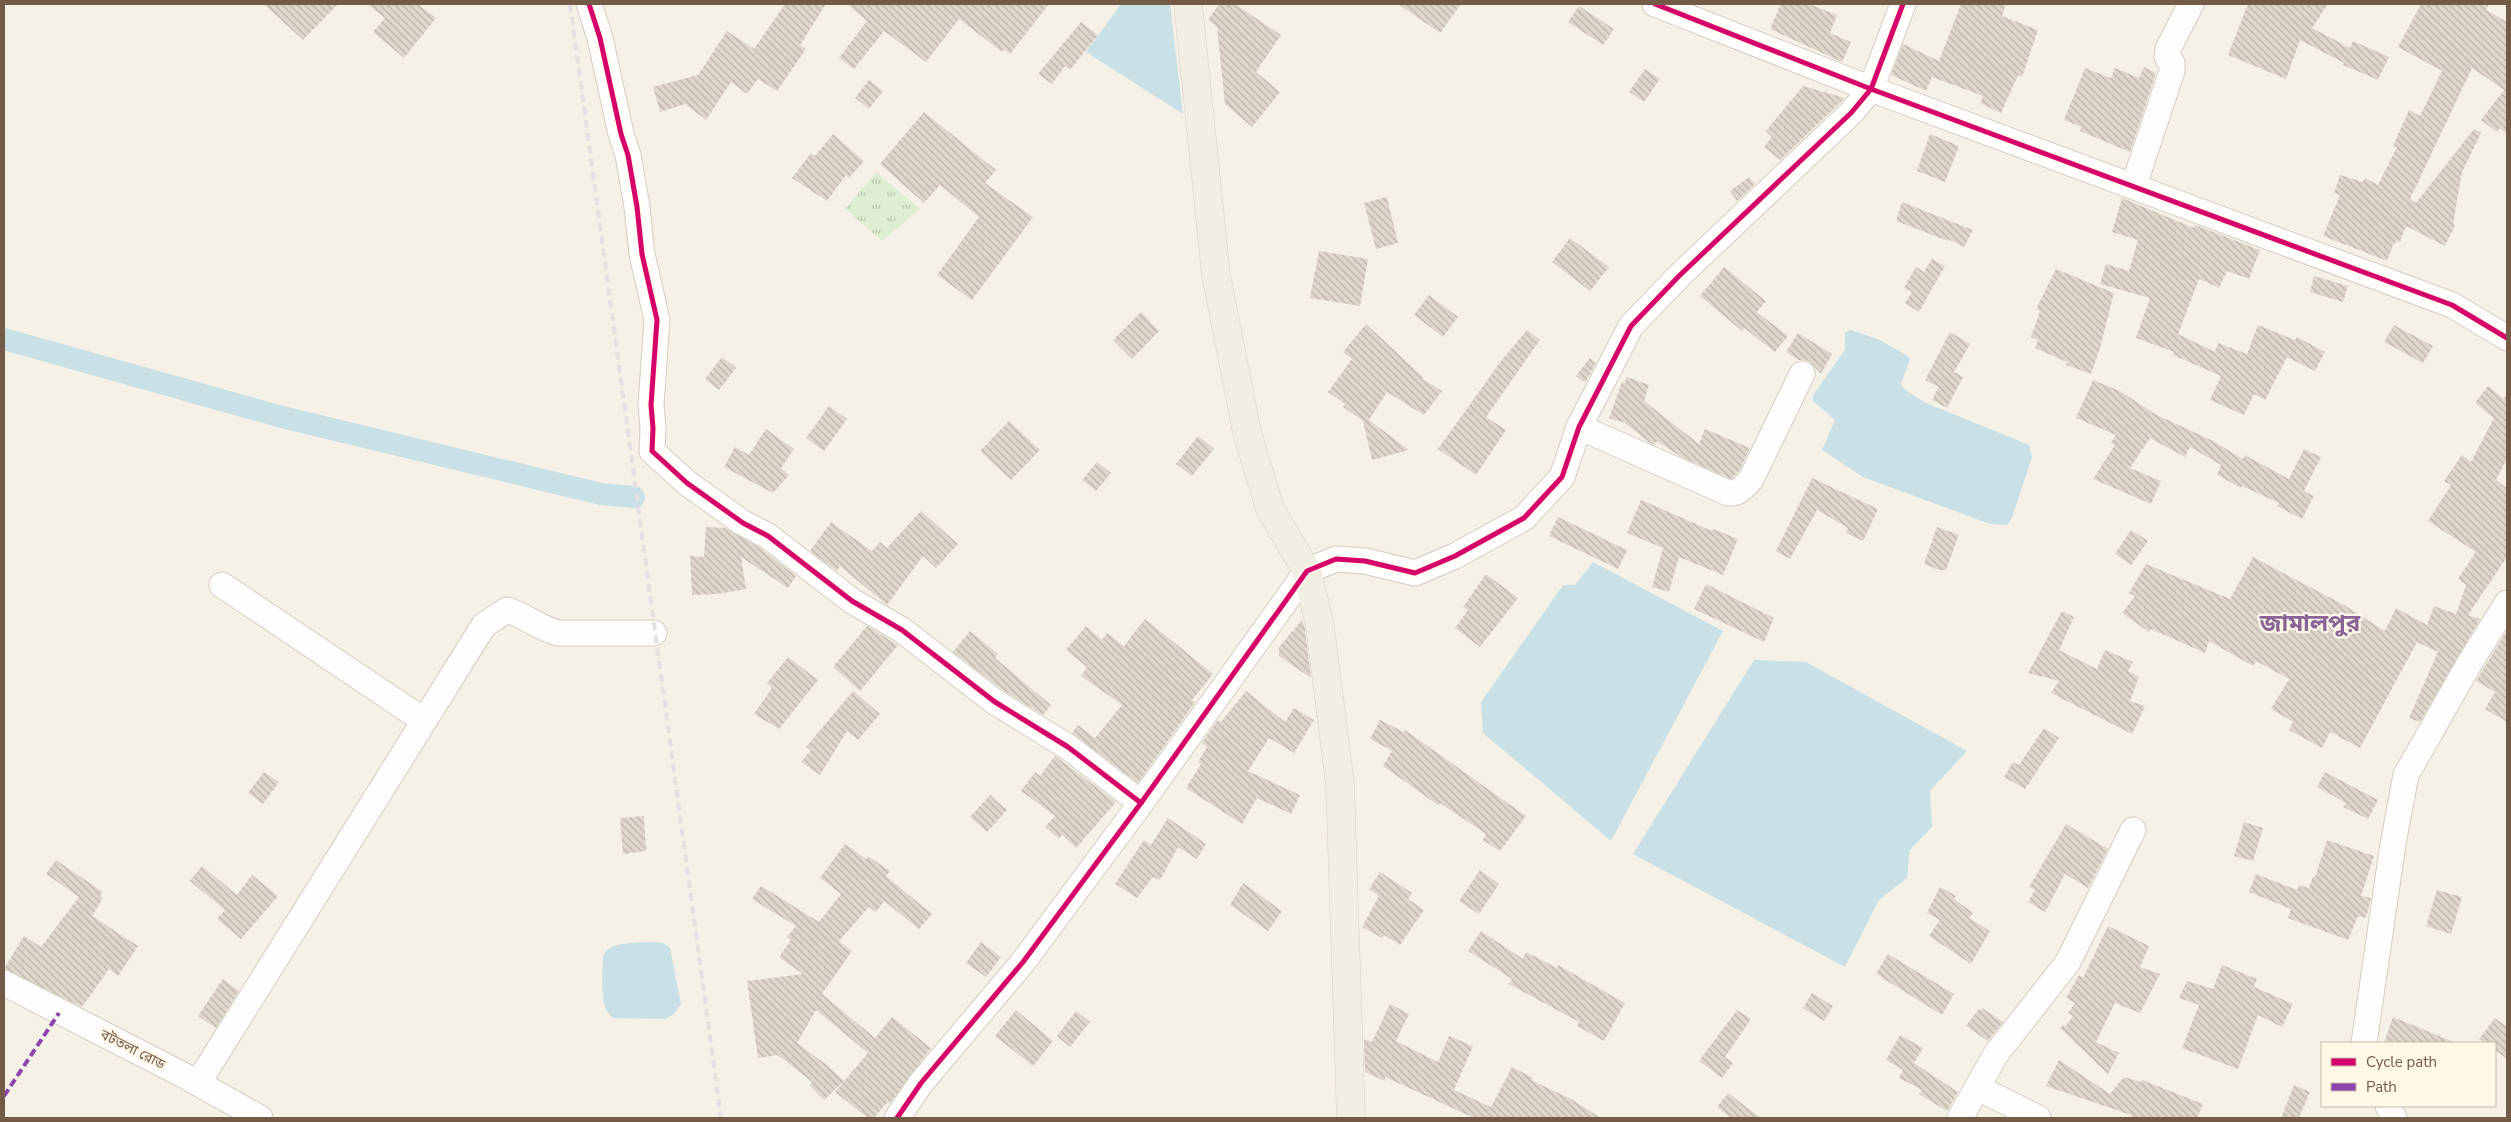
<svg xmlns="http://www.w3.org/2000/svg" width="2511" height="1122" viewBox="0 0 2511 1122" font-family="'Nunito Sans','Noto Sans Bengali',sans-serif">
<style>
.grass{fill:url(#grass-tufts)}
.water{fill:#c9e1e6}
.lines{fill:none;stroke-linecap:round;stroke-linejoin:round}
.canal{stroke:#c9e1e6;stroke-width:22}
.building{fill:url(#building-back-hatch)}
.minor-casing{stroke:#d5ccc2;stroke-width:27}
.major-casing{stroke:#d5cdc4;stroke-width:29}
.minor{stroke:#fefdfb;stroke-width:25}
.major{stroke:#f1eee4;stroke-width:28}
.rail{stroke:#e4e1e3;stroke-width:4;stroke-dasharray:8 5;stroke-linecap:butt}
.quiet{stroke:#8e44ad;stroke-width:4;stroke-dasharray:8 4;stroke-linecap:butt}
.cycleway-casing{stroke:#fff8e7;stroke-width:8}
.cycleway{stroke:#d6006c;stroke-width:5}
.labels{text-anchor:middle;stroke-width:4.5;stroke-linejoin:round;paint-order:stroke}
.street-label{font-size:14px;fill:#735b48;stroke:#fff8e7}
.town-label{font-size:24px;font-weight:bold;fill:#8a6496;stroke:#fff8e7}
</style>
<defs>
<pattern id="grass-tufts" width="24" height="20" patternUnits="userSpaceOnUse" patternTransform="scale(1.25)"><rect width="24" height="20" fill="#dfedd2"/><path d="M3 7l-1-3M5 7V3M7 7l1-3M15 17l-1-3M17 17v-4M19 17l1-3" fill="none" stroke="#b9c3ac"/></pattern>
<pattern id="building-back-hatch" width="6" height="6" patternUnits="userSpaceOnUse" patternTransform="scale(1.25)"><rect width="6" height="6" fill="#e0d7cc"/><path d="M-1 5l2 2M0 0l6 6M5-1l2 2" fill="none" stroke="#bab1a8"/></pattern>
</defs>
<rect width="100%" height="100%" fill="#f6f1e7"/>
<polygon class="grass" points="876,172 920,209 882,241 845,209"/>
<g class="water">
<polygon points="1121,4 1170,4 1183,114 1086,52"/>
<polygon points="1851,330 1880,340 1906,355 1910,359 1901,384 1904,389 1924,402 2029,445 2032,457 2012,518 2007,525 1990,524 1863,477 1822,450 1835,420 1813,401 1813,395 1845,350 1845,332"/>
<polygon points="1593,562 1723,631 1611,841 1483,733 1481,702 1563,585 1575,585"/>
<polygon points="1754,660 1806,662 1967,751 1930,791 1932,827 1910,850 1907,878 1879,900 1845,967 1633,854"/>
<path d="M655 942 664 943 670 948 681 1004 674 1014 666 1019 613 1018C598 1008 603 973 603 956 610 940 639 943 655 942Z"/>
</g>
<g class="lines">
<polyline class="canal" points="4,339 282,417 601,494 634,497"/>
</g>
<g class="building">
<polygon points="264,4 338,4 303,40"/>
<polygon points="367,4 418,4 436,18 404,58 373,32 385,18"/>
<polygon points="785,4 826,4 800,45 806,49 777,91 758,79 747,94 731,82 706,120 685,104 660,112 653,87 698,75 727,31 754,49"/>
<polygon points="847,4 1049,4 1010,54 1004,49 1002,52 959,19 926,62 884,31 854,69 839,58 867,21"/>
<polygon points="1219,4 1235,4 1281,35 1256,72 1280,92 1252,127 1225,104 1217,27 1208,20"/>
<polygon points="1398,4 1461,4 1440,33"/>
<polygon points="1781,4 1809,4 1837,15 1830,33 1851,42 1842,62 1770,29"/>
<polygon points="1961,4 2006,4 2002,16 2038,30 2022,77 2018,75 2001,113 1980,103 1983,96 1932,77 1926,91 1891,75 1903,44 1939,61"/>
<polygon points="2248,4 2328,4 2312,28 2350,48 2353,41 2389,57 2378,80 2343,65 2344,63 2300,40 2286,79 2228,55"/>
<polygon points="2421,4 2489,4 2486,10 2507,22 2507,134 2500,128 2497,132 2481,120 2504,90 2472,68 2410,199 2416,203 2474,129 2481,133 2462,172 2453,224 2455,225 2445,246 2406,226 2400,242 2397,241 2393,245 2387,261 2323,236 2340,195 2334,193 2340,175 2363,182 2365,178 2378,185 2397,147 2393,146 2409,110 2420,116 2442,71 2398,47"/>
<polygon points="1579,6 1614,29 1603,45 1568,22"/>
<polygon points="1081,22 1098,35 1070,70 1065,66 1052,84 1038,74"/>
<polygon points="2144,67 2156,73 2130,152 2080,131 2081,127 2064,120 2085,68 2111,78 2115,68 2139,78"/>
<polygon points="1645,69 1660,79 1644,102 1629,92"/>
<polygon points="869,80 883,91 869,109 855,98"/>
<polygon points="1803,86 1845,98 1780,160 1764,147 1772,137 1766,131"/>
<polygon points="924,112 996,170 985,183 1033,217 972,300 937,275 979,217 940,185 924,203 880,164"/>
<polygon points="833,134 864,161 849,178 846,175 827,201 792,178 811,153 815,156"/>
<polygon points="1930,134 1959,146 1945,182 1917,171"/>
<polygon points="1749,177 1755,184 1737,201 1730,191"/>
<polygon points="1387,197 1398,243 1376,249 1364,203"/>
<polygon points="2122,198 2194,228 2195,225 2260,250 2249,279 2227,271 2219,288 2199,279 2178,334 2215,352 2218,343 2247,354 2258,325 2295,340 2297,337 2325,352 2315,371 2287,357 2265,400 2254,394 2244,415 2210,400 2221,376 2173,355 2174,352 2136,338 2150,298 2100,284 2106,264 2129,271 2138,240 2112,232"/>
<polygon points="1902,202 1973,230 1964,247 1948,239 1948,241 1896,221"/>
<polygon points="1570,238 1609,267 1590,291 1552,262"/>
<polygon points="1319,251 1368,259 1360,306 1310,298"/>
<polygon points="1932,259 1945,266 1919,312 1905,303 1912,292 1904,288 1916,267 1924,272"/>
<polygon points="1724,267 1766,301 1757,312 1788,336 1775,352 1744,328 1742,331 1700,296"/>
<polygon points="2056,269 2114,293 2100,348 2091,374 2066,365 2067,362 2035,348 2038,340 2031,337 2040,311 2036,309"/>
<polygon points="2314,276 2348,286 2343,302 2310,292"/>
<polygon points="1429,295 1458,317 1443,337 1414,315"/>
<polygon points="1141,312 1159,331 1132,359 1113,340"/>
<polygon points="1366,324 1423,377 1422,379 1442,391 1424,415 1387,392 1369,420 1409,450 1372,460 1363,421 1343,407 1345,404 1328,392 1352,359 1343,352"/>
<polygon points="2394,325 2433,346 2423,363 2384,342"/>
<polygon points="1527,330 1540,340 1486,417 1506,430 1476,475 1438,449 1501,361"/>
<polygon points="1950,332 1970,344 1954,372 1963,377 1947,408 1932,400 1939,387 1925,380"/>
<polygon points="1798,333 1832,354 1821,374 1809,361 1799,360 1786,352"/>
<polygon points="722,357 736,368 719,390 705,379"/>
<polygon points="1590,358 1596,363 1585,383 1576,376"/>
<polygon points="1627,377 1649,385 1644,401 1699,444 1705,429 1750,448 1739,471 1731,479 1681,457 1657,441 1654,445 1650,443 1625,423 1609,418 1622,382 1624,384"/>
<polygon points="2093,380 2120,391 2155,414 2213,441 2243,459 2245,455 2289,479 2304,449 2321,457 2304,491 2314,496 2302,519 2277,506 2279,503 2242,486 2241,488 2217,475 2221,465 2190,447 2185,457 2150,438 2130,468 2161,481 2151,504 2093,479 2115,445 2111,443 2116,435 2076,418"/>
<polygon points="2488,386 2504,399 2507,393 2507,459 2496,480 2507,488 2507,557 2468,615 2480,619 2420,722 2409,718 2438,652 2417,642 2360,748 2330,732 2322,748 2289,730 2293,722 2271,709 2289,679 2256,661 2253,666 2209,641 2205,653 2151,629 2149,632 2122,613 2135,596 2129,593 2146,564 2230,599 2253,557 2344,605 2385,631 2396,608 2427,625 2434,606 2456,614 2466,585 2458,579 2476,552 2428,521 2451,485 2444,481 2462,455 2471,462 2494,418 2475,403"/>
<polygon points="829,406 847,419 824,451 806,438"/>
<polygon points="1009,421 1040,450 1011,480 980,451"/>
<polygon points="766,429 794,449 781,468 789,475 773,493 724,467 735,447 749,455"/>
<polygon points="1198,436 1214,449 1192,476 1176,464"/>
<polygon points="1097,462 1111,473 1096,491 1082,480"/>
<polygon points="1812,478 1878,509 1863,541 1846,533 1848,528 1817,510 1790,559 1776,551"/>
<polygon points="1641,500 1712,531 1713,529 1738,539 1723,575 1679,557 1669,592 1652,587 1663,548 1627,533"/>
<polygon points="921,511 958,544 936,568 923,556 887,605 840,566 837,571 810,551 831,522 872,551 880,542 887,548"/>
<polygon points="1558,517 1627,550 1618,569 1549,536"/>
<polygon points="706,527 726,528 760,548 796,576 788,588 741,557 746,589 717,594 692,595 690,556 704,557"/>
<polygon points="1937,527 1959,535 1946,570 1939,570 1924,564"/>
<polygon points="2131,530 2148,541 2131,565 2115,554"/>
<polygon points="1486,574 1518,598 1480,647 1455,628 1468,610 1463,607"/>
<polygon points="1706,584 1774,618 1764,642 1694,609"/>
<polygon points="2062,611 2074,617 2059,650 2097,669 2105,650 2133,662 2128,671 2139,677 2130,701 2145,706 2132,734 2051,693 2059,681 2028,673"/>
<polygon points="1145,619 1213,674 1192,700 1195,702 1138,783 1072,733 1078,725 1095,738 1122,705 1081,676 1087,667 1066,650 1086,626 1102,640 1107,633 1124,646"/>
<polygon points="1302,620 1305,629 1311,678 1279,656 1279,647"/>
<polygon points="867,626 898,645 860,691 833,667"/>
<polygon points="2507,630 2507,722 2485,709 2495,692 2476,681"/>
<polygon points="970,631 998,654 995,658 1051,705 1043,715 1003,690 953,652"/>
<polygon points="788,657 818,680 779,729 754,714 772,688 767,683"/>
<polygon points="853,691 880,714 858,740 847,731 820,775 801,762 811,750 806,747"/>
<polygon points="1246,691 1285,722 1294,708 1314,720 1294,753 1269,738 1248,771 1300,795 1291,814 1257,798 1242,824 1186,788 1201,764 1198,762 1207,747 1202,743 1218,720 1221,722"/>
<polygon points="1380,720 1404,732 1405,730 1526,816 1500,851 1483,840 1486,834 1440,803 1438,805 1383,766 1392,751 1370,739"/>
<polygon points="2044,728 2059,738 2025,789 2004,777 2013,762 2019,765"/>
<polygon points="1055,756 1116,802 1076,848 1062,835 1059,839 1045,827 1055,816 1021,791 1035,772 1040,776"/>
<polygon points="264,772 279,782 263,804 248,793"/>
<polygon points="2325,772 2378,800 2368,819 2343,807 2346,803 2317,787"/>
<polygon points="990,795 1007,810 987,832 970,817"/>
<polygon points="644,816 646,851 623,854 620,818"/>
<polygon points="1168,818 1206,844 1197,859 1178,847 1160,880 1153,877 1137,898 1115,884 1144,840 1151,845"/>
<polygon points="2244,822 2263,828 2253,861 2234,856"/>
<polygon points="2066,824 2108,849 2088,888 2065,874 2045,912 2028,902 2035,890 2029,887"/>
<polygon points="2327,840 2374,856 2361,896 2371,898 2366,918 2358,916 2348,940 2288,918 2291,909 2249,892 2256,874 2297,890 2299,885 2309,888 2313,877 2315,877"/>
<polygon points="845,844 866,859 868,856 890,871 886,876 932,914 919,929 884,901 876,912 869,907 839,941 852,951 822,994 875,1038 892,1017 931,1048 890,1103 888,1102 884,1106 874,1118 868,1118 835,1092 868,1053 816,1010 797,1043 828,1066 844,1081 824,1100 809,1085 812,1082 778,1055 758,1058 747,981 803,974 779,957 791,940 787,937 796,926 752,899 761,886 819,922 841,894 820,878"/>
<polygon points="56,860 103,892 100,896 103,898 92,916 138,946 118,976 109,969 82,1007 4,969 24,936 41,947 79,897 46,874"/>
<polygon points="202,866 237,895 252,875 278,896 241,939 217,919 225,910 190,881"/>
<polygon points="1480,870 1499,884 1479,914 1459,901"/>
<polygon points="1380,872 1412,893 1408,899 1424,910 1400,945 1384,935 1382,938 1362,927 1379,896 1369,889"/>
<polygon points="1243,883 1282,911 1268,931 1230,905"/>
<polygon points="1940,887 1956,896 1954,899 1973,913 1969,918 1990,931 1971,964 1929,936 1940,920 1927,913"/>
<polygon points="2437,890 2462,897 2451,934 2426,926"/>
<polygon points="2108,926 2149,946 2140,967 2160,974 2140,1013 2115,1003 2096,1042 2119,1053 2108,1074 2060,1028 2063,1025 2066,1026 2073,1016 2068,1013 2075,1003 2066,998 2079,975 2083,978"/>
<polygon points="1481,931 1523,959 1526,952 1557,968 1558,965 1625,1003 1604,1041 1577,1026 1579,1022 1509,984 1512,979 1468,951"/>
<polygon points="981,942 1001,957 986,977 966,963"/>
<polygon points="1888,954 1954,994 1942,1015 1876,974"/>
<polygon points="2222,965 2257,979 2254,987 2293,1004 2282,1027 2258,1015 2238,1069 2182,1048 2199,1005 2179,998 2187,981 2213,989"/>
<polygon points="223,979 239,991 216,1028 198,1016"/>
<polygon points="1812,993 1833,1006 1824,1021 1803,1008"/>
<polygon points="1390,1004 1409,1014 1396,1041 1438,1062 1449,1036 1473,1046 1454,1090 1491,1107 1512,1067 1533,1078 1531,1080 1571,1099 1601,1118 1474,1118 1385,1077 1385,1081 1365,1072 1364,1039 1372,1042"/>
<polygon points="1982,1008 2003,1022 1988,1041 1966,1026 1979,1009 1981,1010"/>
<polygon points="1016,1010 1053,1041 1033,1066 995,1036"/>
<polygon points="1737,1010 1751,1019 1725,1057 1733,1063 1722,1078 1699,1061"/>
<polygon points="1076,1011 1090,1022 1070,1047 1057,1036"/>
<polygon points="2393,1017 2456,1043 2384,1043"/>
<polygon points="2495,1018 2507,1027 2507,1059 2495,1050 2495,1043 2485,1043 2479,1039"/>
<polygon points="1900,1035 1923,1048 1914,1063 1958,1092 1947,1111 1919,1094 1922,1090 1899,1078 1903,1070 1886,1060"/>
<polygon points="2059,1060 2110,1094 2124,1077 2141,1082 2142,1080 2203,1104 2197,1118 2130,1118 2131,1115 2046,1086"/>
<polygon points="2294,1085 2310,1092 2299,1118 2281,1118"/>
<polygon points="1728,1093 1761,1118 1731,1118 1717,1107"/>
</g>
<g class="lines">
<g class="minor-casing">
<g id="minor">
<polyline points="589,4 600,38 621,134 628,155 637,207 642,254 657,320 651,405 653,428 652,451 687,483 743,523 768,536 852,601 902,630 995,702 1068,747 1141,803"/>
<polyline points="1655,4 1871,89 2452,305 2507,338"/>
<polyline points="2134,185 2172,71 2172,63 2167,57 2168,49 2191,4"/>
<path d="M1579 427 1728 493C1739 494 1744 487 1751 479L1802 374"/>
<polyline points="222,585 423,720"/>
<polyline points="4,983 187,1077 260,1118"/>
<polyline points="2364,1043 2393,844 2406,775 2469,664 2507,603"/>
<path d="M198 1083 484 625 507 610C526 616 539 628 558 633H654"/>
<polyline points="1978,1088 2038,1118"/>
<polyline points="2388,1106 2394,1118"/>
<polyline points="897,1118 921,1083 1023,962 1141,803 1307,571 1336,559 1365,561 1415,573 1455,556 1524,518 1562,477 1579,427 1631,326 1679,276 1851,113 1871,89 1903,4"/>
<polyline points="1960,1118 1996,1054 2068,962 2133,830"/>
</g>
</g>
<g class="major-casing">
<polyline id="major" points="1188,4 1216,275 1247,432 1270,509 1307,571 1320,626 1340,784 1351,1118"/>
</g>
<use href="#minor" class="minor"/>
<use href="#major" class="major"/>
<polyline class="rail" points="570,4 721,1118"/>
<polyline class="quiet" points="4,1096 59,1013"/>
<g class="cycleway-casing">
<g id="cycleway">
<polyline points="589,4 600,38 621,134 628,155 637,207 642,254 657,320 651,405 653,428 652,451 687,483 743,523 768,536 852,601 902,630 995,702 1068,747 1141,803"/>
<polyline points="1655,4 1871,89 2452,305 2507,338"/>
<polyline points="897,1118 921,1083 1023,962 1141,803 1307,571 1336,559 1365,561 1415,573 1455,556 1524,518 1562,477 1579,427 1631,326 1679,276 1851,113 1871,89 1903,4"/>
</g>
</g>
<use href="#cycleway" class="cycleway"/>
</g>
<g class="labels">
<g class="street-label">
<text transform="translate(133 1049) rotate(27)" y="5">বটতলা রোড</text>
</g>
<g class="town-label">
<text x="2310" y="631">জামালপুর</text>
</g>
</g>
<rect width="2511" height="1122" fill="none" stroke="#735b48" stroke-width="10"/>
<rect x="2321" y="1042" width="175" height="65" fill="#fff8e7" stroke="#c7b9a7"/>
<rect x="2331" y="1058" width="25" height="8" fill="#d6006c" stroke="#c7b9a7"/>
<text x="2366" y="1067" font-size="15" fill="#735b48">Cycle path</text>
<rect x="2331" y="1083" width="25" height="8" fill="#8e44ad" stroke="#c7b9a7"/>
<text x="2366" y="1092" font-size="15" fill="#735b48">Path</text>
</svg>
